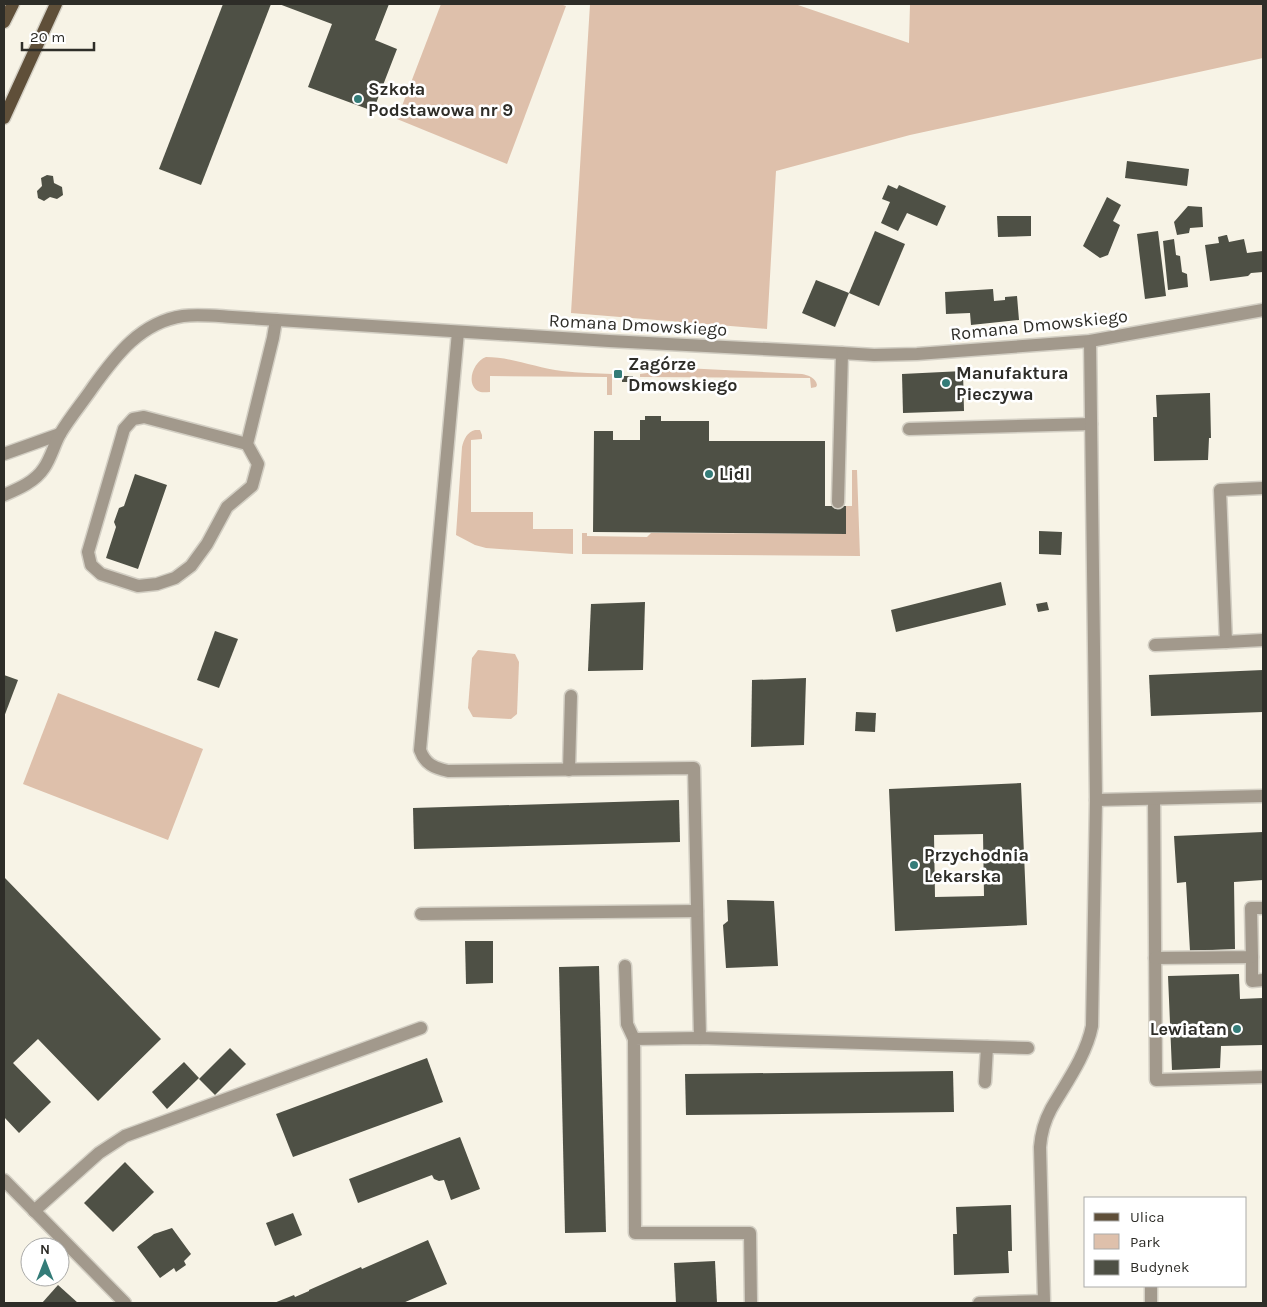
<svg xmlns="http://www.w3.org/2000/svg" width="1267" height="1307" viewBox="0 0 1267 1307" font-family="Karla,sans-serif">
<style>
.green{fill:#dec0ab}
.building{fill:#4e5045;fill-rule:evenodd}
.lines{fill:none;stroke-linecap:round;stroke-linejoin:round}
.minor-casing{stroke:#d3cfc4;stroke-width:15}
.major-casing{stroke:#d3cfc4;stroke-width:15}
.minor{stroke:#a2998c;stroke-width:12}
.major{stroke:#5f4f39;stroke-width:12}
.poi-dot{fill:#347c78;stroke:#fff;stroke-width:2}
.labels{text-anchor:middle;stroke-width:5;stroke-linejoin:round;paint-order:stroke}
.poi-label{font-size:18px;font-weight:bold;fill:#2e2d28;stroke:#fff;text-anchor:start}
.street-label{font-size:18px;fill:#2e2d28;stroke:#fff}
</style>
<rect width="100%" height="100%" fill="#f7f3e6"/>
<g class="green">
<polygon points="441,4 560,4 566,6 507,164 397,119"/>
<polygon points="590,4 795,4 909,43 910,4 1263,4 1263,58 910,135 776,171 767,329 571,313"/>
<path d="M486 357C512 357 536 368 562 371 579 373 596 373 612 374V395H607V377L490 376V392C486 392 481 393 478 391 465 383 474 361 486 357Z"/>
<path d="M684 368 802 374C808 375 816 378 817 385L816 387 811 388 810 378 640 377V374Z"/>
<path d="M475 430H480L482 435V439L471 440V512H533V529H573V554L486 548 475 545 456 535 462 447C464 439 467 432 475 430Z"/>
<polygon points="852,470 857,470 860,556 582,554 582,533 587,533 587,536 647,537 651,533 846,534 846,506 852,506"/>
<polygon points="478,650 515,654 519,662 517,714 511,719 473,717 468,708 472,658"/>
<polygon points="58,693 203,749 168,840 23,784"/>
</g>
<g class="building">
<polygon points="223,4 271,4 201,185 159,169"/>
<polygon points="279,4 389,4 375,40 397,49 373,111 308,87 332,24"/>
<polygon points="1127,161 1189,169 1187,186 1125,178"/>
<polygon points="47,175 53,176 54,183 62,187 63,195 57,199 50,197 44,201 38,198 37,191 42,186 41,178"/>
<polygon points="888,185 897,189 899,185 946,206 937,226 907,213 898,231 881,223 890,202 882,199"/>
<polygon points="1107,197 1121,205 1113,221 1120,225 1108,255 1100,258 1083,246"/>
<polygon points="1188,206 1202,207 1203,227 1190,228 1189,233 1177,235 1174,222"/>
<polygon points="997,216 1031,216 1031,236 998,237"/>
<polygon points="875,231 905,244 879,306 849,293"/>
<polygon points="1158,231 1166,296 1145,299 1137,234"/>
<polygon points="1226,235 1227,235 1229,242 1244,239 1247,253 1263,251 1263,272 1251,273 1248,276 1210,281 1205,245 1219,243 1218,237"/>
<polygon points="1174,239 1176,255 1180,256 1182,272 1187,274 1188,287 1168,290 1163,241"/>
<polygon points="816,280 849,293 835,327 802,313"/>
<polygon points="993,289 994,301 1005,300 1005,297 1017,296 1019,320 971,325 970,313 946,314 945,292"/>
<polygon points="963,371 964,411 903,413 902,374"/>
<rect x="622" y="376" width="11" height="6"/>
<polygon points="1210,393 1211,438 1209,438 1208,460 1154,461 1153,417 1157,417 1156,395"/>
<polygon points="645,416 661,416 661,421 709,421 709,441 825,441 825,506 846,506 846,534 593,532 594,431 613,431 613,440 640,440 640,420 645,420"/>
<polygon points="135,474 167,485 138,569 106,558 116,527 114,522 119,508 124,506"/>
<polygon points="1039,531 1062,532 1061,555 1039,554"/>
<polygon points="1001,582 1006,605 896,632 891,610"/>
<polygon points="645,602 643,670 588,671 591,604"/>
<polygon points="1047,602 1049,610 1038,612 1036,604"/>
<polygon points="215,631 238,639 219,688 197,680"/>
<polygon points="1263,670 1263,712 1151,716 1149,675"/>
<polygon points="4,675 18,680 4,717"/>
<polygon points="806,678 804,745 751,747 752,680"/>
<polygon points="856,712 876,713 875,732 855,731"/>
<path d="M1021 783 1027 925 895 931 889 789ZM983 834 984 896 935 897 934 835Z"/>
<polygon points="679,800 680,842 414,849 413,808"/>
<polygon points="1263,832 1263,880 1234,882 1235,949 1190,951 1186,882 1177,883 1174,836"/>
<polygon points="4,877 161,1039 98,1101 38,1039 13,1063 51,1102 19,1133 4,1117"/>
<polygon points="727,900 774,901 778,966 726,968 723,925 728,921"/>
<polygon points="465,941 493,941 493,983 466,984"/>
<polygon points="599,966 606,1232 565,1233 559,967"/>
<polygon points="1239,974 1240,999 1263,998 1263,1045 1221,1046 1220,1068 1172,1070 1168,976"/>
<polygon points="230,1048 246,1064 215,1095 199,1079"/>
<polygon points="427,1058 443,1102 293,1157 276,1114"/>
<polygon points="184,1062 199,1078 167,1109 152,1092"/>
<polygon points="953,1071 954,1112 686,1115 685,1074"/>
<polygon points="460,1137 480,1189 451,1200 444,1180 439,1181 434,1179 432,1175 358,1203 349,1179"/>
<polygon points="125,1162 154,1192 113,1232 84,1203"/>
<polygon points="1011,1205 1012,1251 1008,1251 1009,1273 954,1275 953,1234 957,1234 956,1207"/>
<polygon points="293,1213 302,1235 275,1246 266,1223"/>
<polygon points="172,1228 191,1254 184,1261 186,1265 176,1272 174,1268 160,1278 137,1247 154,1234"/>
<polygon points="428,1240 447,1284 403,1303 274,1303 294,1295 295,1297 309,1291 309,1290 361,1267 362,1269"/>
<polygon points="715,1261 717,1303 676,1303 674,1263"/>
<polygon points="58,1285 78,1303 42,1303"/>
</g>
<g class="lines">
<g class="minor-casing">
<g id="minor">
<path d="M458 332 420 750C425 764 434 768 448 771L694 768 700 1038"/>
<polyline points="909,429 1091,424"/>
<polyline points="247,444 144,417 133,419 124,429 88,552 91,565 101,574 138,586 157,584 175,578 191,566 207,544 227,507 252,486 258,464 247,444 273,338 276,320"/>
<polyline points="4,454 60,434"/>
<polyline points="1263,488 1220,490 1226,642 1263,640"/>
<path d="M4 495C18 489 35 482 44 468 51 458 54 445 60 434 70 417 83 402 93 387 116 355 141 322 183 316 199 314 216 316 232 317L609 341 842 353 874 355 917 354 1090 341 1263 310"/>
<polyline points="838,502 842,353"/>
<polyline points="1155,645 1226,642"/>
<polyline points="569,770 571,696"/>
<polyline points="1154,799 1156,1080 1263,1077"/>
<polyline points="1096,800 1263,796"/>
<polyline points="421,914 697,911"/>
<polyline points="1252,957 1252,981 1263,980"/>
<polyline points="1155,958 1252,957 1251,908 1263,908"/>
<polyline points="625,966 627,1024 634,1039"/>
<polyline points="985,1082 987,1047"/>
<polyline points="4,1180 125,1303"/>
<polyline points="34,1211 99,1153 125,1136 421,1028"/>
<polyline points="1151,1286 1151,1303"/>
<polyline points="751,1303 750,1233 635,1233 634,1039 700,1038 1028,1048"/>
<path d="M979 1303 1044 1301 1040 1147C1041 1134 1044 1122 1051 1109 1066 1083 1086 1056 1092 1026L1096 800 1090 341"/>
</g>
</g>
<g class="major-casing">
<g id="major">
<polyline points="4,22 13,4"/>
<polyline points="4,118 56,4"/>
</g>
</g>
<use href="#minor" class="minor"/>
<use href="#major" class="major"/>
</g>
<g class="poi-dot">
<circle cx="358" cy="99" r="5"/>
<rect x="613" y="369" width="10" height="10" rx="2.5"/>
<circle cx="946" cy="383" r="5"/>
<circle cx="709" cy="474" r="5"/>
<circle cx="914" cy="865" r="5"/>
<circle cx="1237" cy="1029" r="5"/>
</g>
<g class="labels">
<g class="poi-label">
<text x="368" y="95">Szkoła<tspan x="368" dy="21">Podstawowa nr 9</tspan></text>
<text x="628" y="370">Zagórze<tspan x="628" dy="21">Dmowskiego</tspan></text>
<text x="956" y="379">Manufaktura<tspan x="956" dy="21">Pieczywa</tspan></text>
<text x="719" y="480">Lidl</text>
<text x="924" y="861">Przychodnia<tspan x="924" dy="21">Lekarska</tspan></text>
<text x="1227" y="1035" text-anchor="end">Lewiatan</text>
</g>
<g class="street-label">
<text transform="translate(638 325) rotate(3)" y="6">Romana Dmowskiego</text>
<text transform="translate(1039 325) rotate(-6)" y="6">Romana Dmowskiego</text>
</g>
</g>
<rect width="1267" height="1307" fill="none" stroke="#2e2d28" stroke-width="10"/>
<rect x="1084" y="1197" width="162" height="90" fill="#ffffff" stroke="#ababa9"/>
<rect x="1094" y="1213" width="25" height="8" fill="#5f4f39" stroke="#ababa9"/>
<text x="1130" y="1222" font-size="15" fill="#2e2d28">Ulica</text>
<rect x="1094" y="1234" width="25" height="15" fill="#dec0ab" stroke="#ababa9"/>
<text x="1130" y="1247" font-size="15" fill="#2e2d28">Park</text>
<rect x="1094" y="1260" width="25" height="15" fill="#4e5045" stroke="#ababa9"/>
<text x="1130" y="1272" font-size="15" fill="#2e2d28">Budynek</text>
<g transform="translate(45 1262)"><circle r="24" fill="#ffffff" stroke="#ababa9"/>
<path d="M0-4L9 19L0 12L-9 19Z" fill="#347c78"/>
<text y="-8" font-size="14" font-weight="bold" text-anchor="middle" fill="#2e2d28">N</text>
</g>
<path d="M22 42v8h72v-8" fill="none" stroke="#2e2d28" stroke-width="2.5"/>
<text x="30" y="42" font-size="15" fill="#2e2d28" stroke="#ffffff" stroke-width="4" paint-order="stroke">20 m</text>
</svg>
